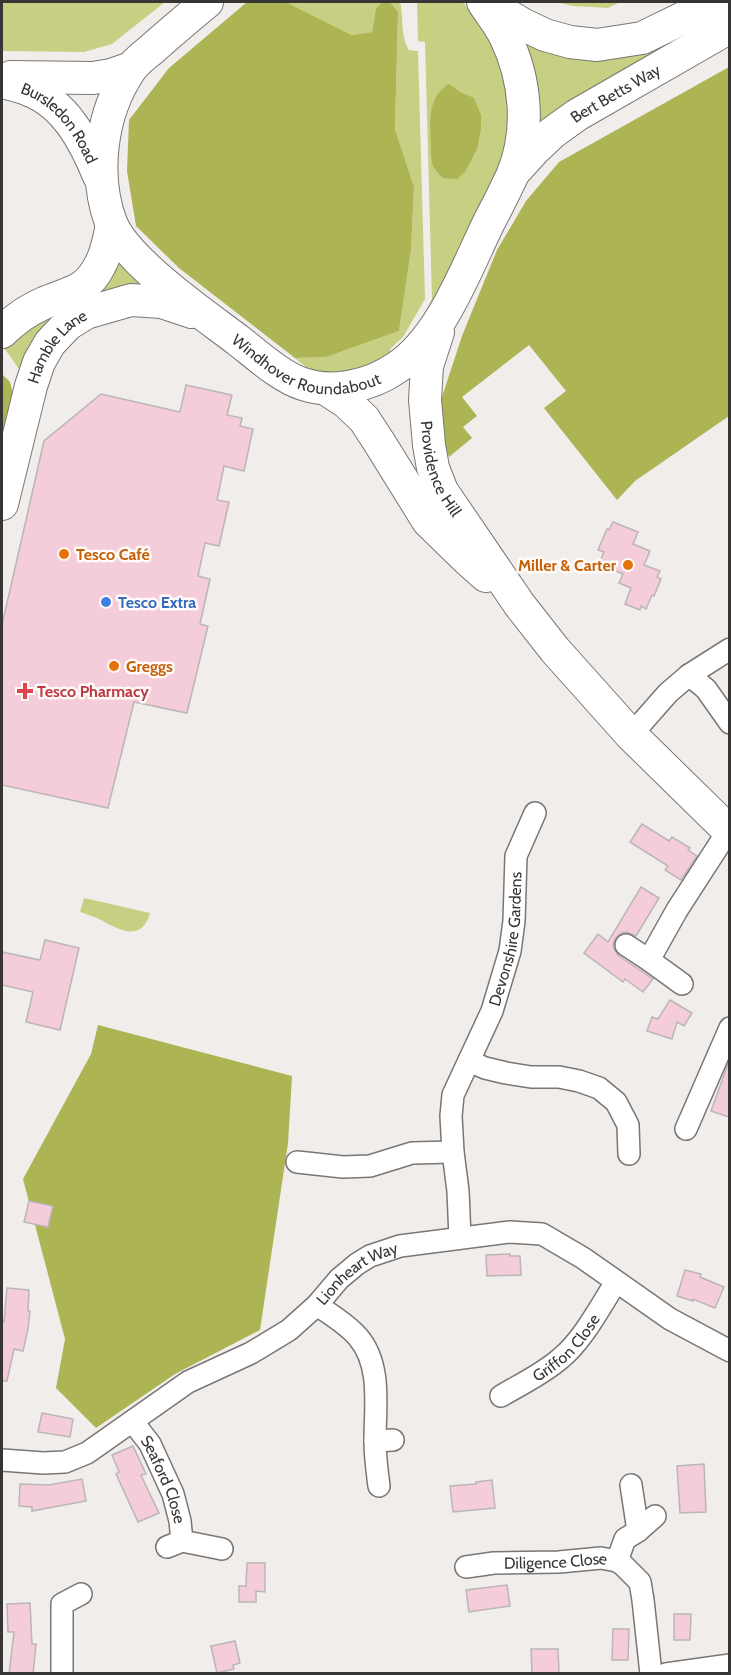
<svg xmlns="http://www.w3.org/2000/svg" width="731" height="1675" viewBox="0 0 731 1675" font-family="Cabin,sans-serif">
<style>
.green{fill:#c7cf82}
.forest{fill:#acb454}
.building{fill:#f5ccd9;stroke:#bab6b7;stroke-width:1.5}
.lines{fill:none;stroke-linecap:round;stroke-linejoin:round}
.minor-casing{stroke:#797674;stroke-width:24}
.primary-casing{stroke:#797674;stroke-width:34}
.minor{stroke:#fff;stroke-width:21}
.primary{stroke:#fff;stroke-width:32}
.food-dot{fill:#e8710a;stroke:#fefbf9;stroke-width:2}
.shop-dot{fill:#3f7fe0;stroke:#fefbf9;stroke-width:2}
.health-dot{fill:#e0444e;stroke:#fefbf9;stroke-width:2}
.labels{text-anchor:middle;stroke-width:5;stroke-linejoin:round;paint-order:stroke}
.street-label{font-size:16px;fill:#373635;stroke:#fefbf9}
.food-label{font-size:16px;font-weight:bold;fill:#c56008;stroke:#fefbf9;text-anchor:start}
.shop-label{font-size:16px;font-weight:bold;fill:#366cbe;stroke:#fefbf9;text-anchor:start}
.health-label{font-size:16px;font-weight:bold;fill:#be3a42;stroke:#fefbf9;text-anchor:start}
</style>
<rect width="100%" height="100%" fill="#f1edeb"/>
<g class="green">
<polygon points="2,2 165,2 112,44 84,52 2,51"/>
<polygon points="286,2 382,2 376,8 372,32 352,35"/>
<path d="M390 2H400C404 17 400 36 409 50L418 51 425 299 403 337 390 349V358L367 371 315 375 295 358 326 357 399 331 411 250 414 187 395 129 398 12Z"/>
<polygon points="417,2 463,2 497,50 510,88 507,150 487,195 423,323 421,320 432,299 425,42 418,41"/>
<polygon points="556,2 620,2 608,8 573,6"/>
<path d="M729 7V16L539 132C541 99 538 67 520 38L551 48Z"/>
<polygon points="120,260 149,285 122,294 26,379 2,345 11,336 103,287 111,278"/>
<path d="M84 898 150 913C141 944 118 929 99 919 93 916 86 914 80 912Z"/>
</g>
<g class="forest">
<polygon points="247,2 286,2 352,35 372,32 376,8 382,2 390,2 398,12 395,129 414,187 411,250 399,331 326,357 295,358 179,268 136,226 127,171 129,120 169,68"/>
<polygon points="729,67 729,416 635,481 617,500 544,408 566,391 529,345 462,397 477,416 463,427 472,438 449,457 441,432 442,397 462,336 497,250 526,201 559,162"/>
<path d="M449 84 460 92 474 98 481 115V129L477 149 465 172 457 179 443 178C439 174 433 168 432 163 431 157 431 150 431 144 430 122 427 97 449 84Z"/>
<polygon points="2,374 10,382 14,398 2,460"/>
<polygon points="98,1025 292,1076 288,1143 260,1330 175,1374 96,1428 56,1388 65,1339 23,1179 91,1054"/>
</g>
<g class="building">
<polygon points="186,385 232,395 227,415 242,418 240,426 253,429 244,471 224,466 217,500 229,502 219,546 205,543 198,576 210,579 200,624 208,626 187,713 134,702 108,808 2,785 2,625 44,441 101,394 180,412"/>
<polygon points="613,522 638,532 633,544 650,551 644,565 660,571 657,577 661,579 654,596 652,595 646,609 641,606 640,610 625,604 631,588 619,583 623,574 611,569 612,566 600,561 604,552 598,550 607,529 609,530"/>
<polygon points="642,824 669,841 672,837 690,848 688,850 697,856 681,880 665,870 668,866 630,842"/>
<polygon points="641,887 659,898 636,936 627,932 621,933 615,939 613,945 615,951 619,956 653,979 643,992 625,979 623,982 584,953 598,934 608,942"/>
<polygon points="45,940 79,948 60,1030 26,1022 33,992 2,985 2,952 40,960"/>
<polygon points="670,1000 692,1013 684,1026 677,1022 672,1039 647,1031 652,1017 658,1019"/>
<polygon points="728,1064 729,1064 729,1117 711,1111"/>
<polygon points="29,1201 53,1206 48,1227 24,1222"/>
<polygon points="510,1254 510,1256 520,1256 521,1275 487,1276 486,1255"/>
<polygon points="685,1270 701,1274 700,1277 724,1287 715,1308 693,1299 693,1301 677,1296"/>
<polygon points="7,1288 29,1290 28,1311 30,1311 28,1329 23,1351 14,1349 7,1381 2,1381 2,1322 4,1322"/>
<polygon points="42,1413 73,1419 70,1437 38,1432"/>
<polygon points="133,1446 146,1474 141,1475 159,1513 138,1522 116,1474 119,1472 112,1455"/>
<polygon points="704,1464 706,1512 680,1513 677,1466"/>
<polygon points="82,1479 86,1501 32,1511 32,1507 19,1506 20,1484 49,1485"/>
<polygon points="492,1480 495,1508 453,1512 450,1486 476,1484 476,1482"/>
<polygon points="247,1563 265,1563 265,1592 256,1591 256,1602 239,1602 239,1586 246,1586"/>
<polygon points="507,1585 510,1606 469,1612 466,1590"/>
<polygon points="30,1603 32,1644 36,1644 33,1674 9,1674 14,1632 8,1632 7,1604"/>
<polygon points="674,1614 691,1614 690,1640 674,1640"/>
<polygon points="613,1629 629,1629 628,1660 612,1660"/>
<polygon points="235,1641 240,1663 233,1665 234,1669 217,1673 211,1646"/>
<polygon points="531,1649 558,1649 559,1673 532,1674"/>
</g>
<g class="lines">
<g class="minor-casing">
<g id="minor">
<polyline points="689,675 706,689 730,723"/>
<polyline points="631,735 668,693 689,675 730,649"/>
<polyline points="626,945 649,960"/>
<polyline points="682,984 649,960 677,910 728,831"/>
<polyline points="469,1061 485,1068 506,1073 531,1077 559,1077 579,1081 599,1088 616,1102 628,1125 629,1154"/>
<polyline points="686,1129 730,1028"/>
<polyline points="297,1162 343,1167 370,1166 412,1153 453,1152"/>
<path id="s1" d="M460 1238 458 1191 453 1152 451 1116 453 1095 492 1011 510 951 514 921 516 856 535 813"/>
<path d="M317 1305C331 1315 347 1324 358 1337 382 1365 375 1406 375 1440 375 1455 377 1471 379 1486"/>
<path id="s2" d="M501 1396C521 1384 543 1374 561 1358 583 1340 600 1307 616 1282"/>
<path id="s3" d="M133 1422 150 1444 173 1494 180 1521 182 1541"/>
<polyline points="375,1441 393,1440"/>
<path id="s4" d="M2 1460 43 1463 65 1462 87 1453 188 1382 251 1353 289 1330 317 1305 339 1279 357 1264 370 1256 400 1246 510 1232 542 1234 583 1258 670 1319 730 1351"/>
<polyline points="638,1531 655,1516"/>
<polyline points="167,1547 182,1541 222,1549"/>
<polyline points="617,1561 625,1539 638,1531 631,1485"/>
<path id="s5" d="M466 1567 494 1563 559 1562 601 1558 617 1561 623 1565 640 1582 643 1600 651 1674"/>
<polyline points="62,1674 62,1604 81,1594"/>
<polyline points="666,1674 730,1665"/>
</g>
</g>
<g class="primary-casing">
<g id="primary">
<path id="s6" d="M207 2C189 17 170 33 152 49 145 55 135 62 130 70 101 113 93 174 111 223 127 262 205 315 239 341 257 355 281 377 303 384 333 394 370 386 396 368 441 339 466 269 489 222 497 207 505 191 512 176 531 131 526 79 505 36 499 24 490 13 483 2"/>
<polyline points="489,4 522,24 545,35 570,42 597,45 642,38 716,2"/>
<polyline points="11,77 93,78 111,75 131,68"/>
<path id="s7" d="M2 82C11 84 20 86 29 90 66 104 85 142 99 176"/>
<path id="s8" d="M515 171 535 149 552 133 577 115 730 27"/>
<path d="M2 332C14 320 28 310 44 303 69 292 86 293 100 265 107 253 109 238 112 225"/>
<path id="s9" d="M438 332 427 366 425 400 429 445 433 468 442 491 519 604 555 650 631 735 730 832"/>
<polyline points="326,389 346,402 364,419 379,442 428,521 468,560 486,576"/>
<path id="s10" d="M2 504 31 386 39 362 50 343 68 324 86 313 131 300 162 302 192 312"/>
</g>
</g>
<use href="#minor" class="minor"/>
<use href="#primary" class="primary"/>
</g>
<g class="food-dot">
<circle cx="64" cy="554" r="6"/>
<circle cx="628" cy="565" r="6"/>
<circle cx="114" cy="666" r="6"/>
</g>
<circle class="shop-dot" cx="106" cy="602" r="6"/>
<path class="health-dot" d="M22 682h6v6h6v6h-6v6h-6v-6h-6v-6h6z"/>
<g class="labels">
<g class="street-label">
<text dy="6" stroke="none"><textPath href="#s8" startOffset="128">Bert Betts Way</textPath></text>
<text dy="6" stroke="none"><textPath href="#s7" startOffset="74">Bursledon Road</textPath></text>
<text dy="6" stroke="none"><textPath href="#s10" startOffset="170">Hamble Lane</textPath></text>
<text dy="6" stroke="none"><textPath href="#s6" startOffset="513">Windhover Roundabout</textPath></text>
<text dy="6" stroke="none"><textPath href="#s9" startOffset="141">Providence Hill</textPath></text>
<text dy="6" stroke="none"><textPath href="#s1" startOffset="310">Devonshire Gardens</textPath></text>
<text dy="6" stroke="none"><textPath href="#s4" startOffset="414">Lionheart Way</textPath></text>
<text dy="6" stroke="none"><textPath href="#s2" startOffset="82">Griffon Close</textPath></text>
<text dy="6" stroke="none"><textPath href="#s3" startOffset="66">Seaford Close</textPath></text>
<text dy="6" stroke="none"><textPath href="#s5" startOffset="90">Diligence Close</textPath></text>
</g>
<g class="food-label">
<text x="76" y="560">Tesco Café</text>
<text x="616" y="571" text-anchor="end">Miller &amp; Carter</text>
<text x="126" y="672">Greggs</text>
</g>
<g class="shop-label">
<text x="118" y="608">Tesco Extra</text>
</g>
<g class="health-label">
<text x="37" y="697">Tesco Pharmacy</text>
</g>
</g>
<rect width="731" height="1675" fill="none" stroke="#373635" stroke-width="6"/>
</svg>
